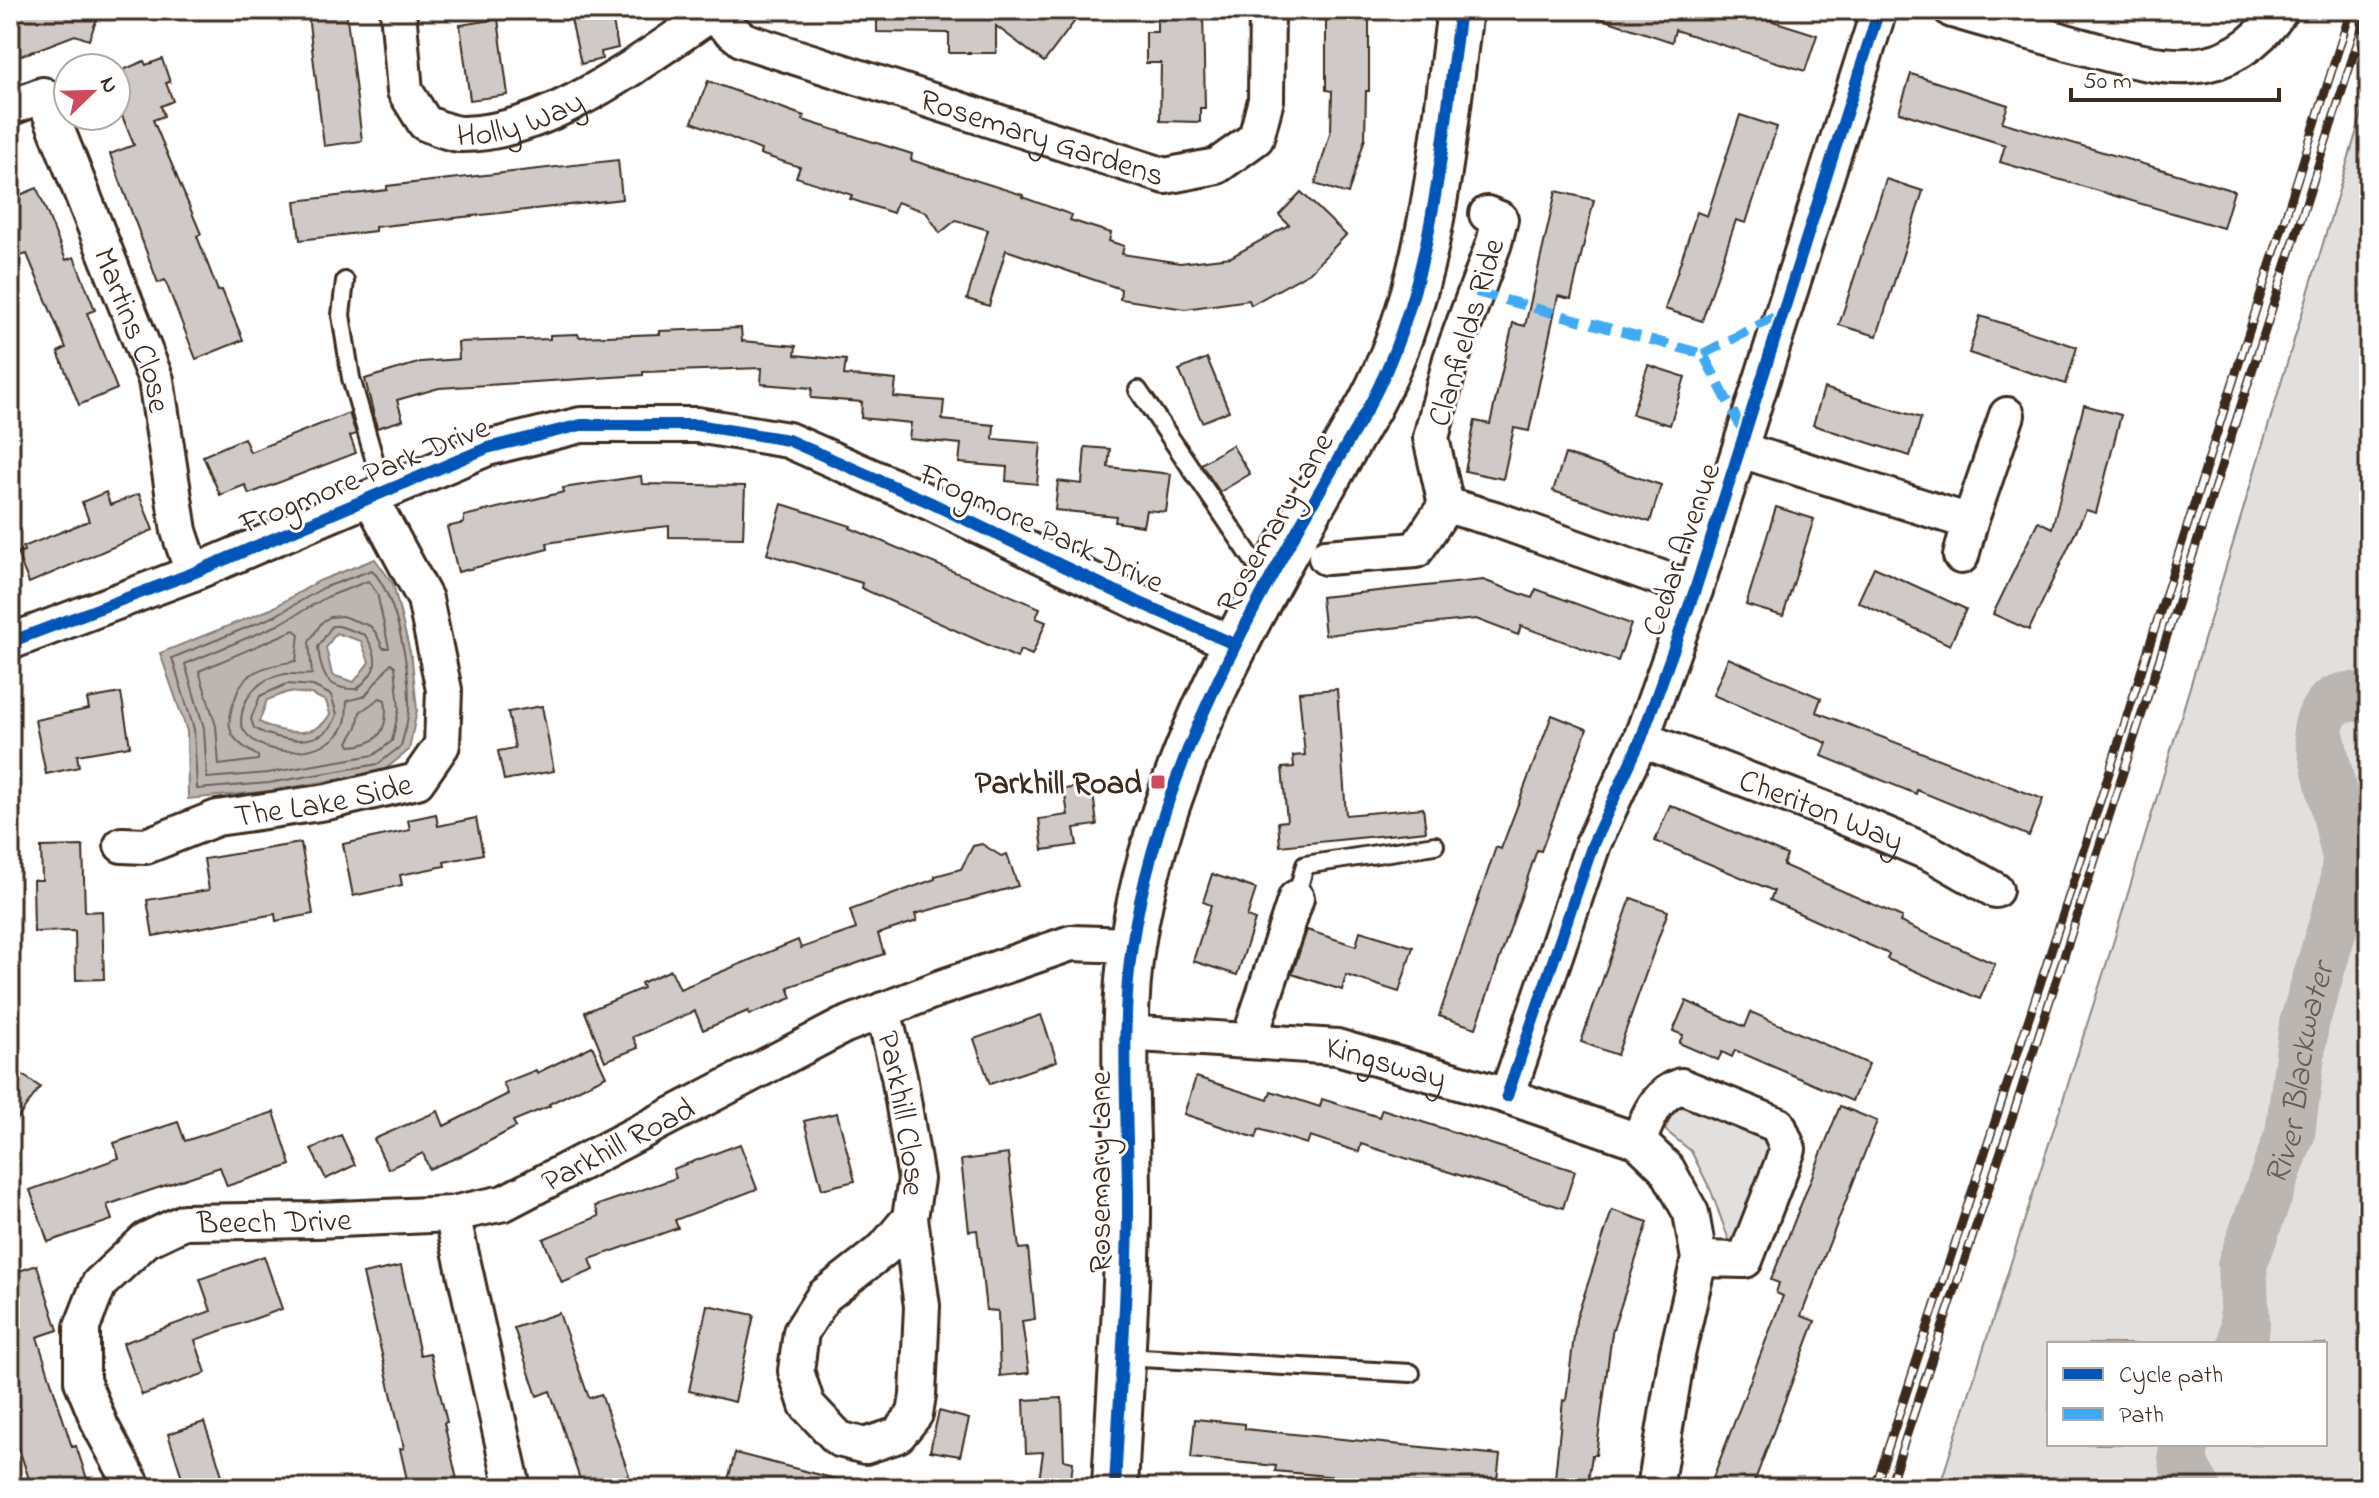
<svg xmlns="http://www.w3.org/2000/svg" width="2379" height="1498" viewBox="0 0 2379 1498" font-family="'Indie Flower',sans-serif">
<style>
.green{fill:#e2e0de;stroke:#8e857e;stroke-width:2;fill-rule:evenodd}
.water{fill:#bcb6b3;stroke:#887e77;stroke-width:2;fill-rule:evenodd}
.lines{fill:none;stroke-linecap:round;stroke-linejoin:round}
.shore{stroke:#6f625a;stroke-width:2}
.river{stroke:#bcb6b3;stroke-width:50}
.building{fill:#cfcac7;stroke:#3b2a1e;stroke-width:2}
.lane-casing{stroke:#3b2a1e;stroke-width:22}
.street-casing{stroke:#3b2a1e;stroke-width:40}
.secondary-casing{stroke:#3b2a1e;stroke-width:50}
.lane{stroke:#fff;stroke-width:16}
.street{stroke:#fff;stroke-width:34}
.secondary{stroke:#fff;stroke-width:44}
.rail-casing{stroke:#3b2a1e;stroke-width:9}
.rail{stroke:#fff;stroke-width:6;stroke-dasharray:18;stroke-linecap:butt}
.quiet{stroke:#3fa9f5;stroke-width:10;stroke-dasharray:20 10;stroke-linecap:butt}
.cycleway-casing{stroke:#fff;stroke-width:17}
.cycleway{stroke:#0057b8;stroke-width:12}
.poi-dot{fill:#d1495b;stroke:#fff;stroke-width:3}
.labels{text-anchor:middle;stroke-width:6;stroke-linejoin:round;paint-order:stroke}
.street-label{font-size:32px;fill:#3b2a1e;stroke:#fff}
.poi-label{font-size:32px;font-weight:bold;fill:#3b2a1e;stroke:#fff;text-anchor:end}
.water-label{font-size:34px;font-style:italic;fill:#685b52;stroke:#fff}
</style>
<rect width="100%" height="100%" fill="#fff"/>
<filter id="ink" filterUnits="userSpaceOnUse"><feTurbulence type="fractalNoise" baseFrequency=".0125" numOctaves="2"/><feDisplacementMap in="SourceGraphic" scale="16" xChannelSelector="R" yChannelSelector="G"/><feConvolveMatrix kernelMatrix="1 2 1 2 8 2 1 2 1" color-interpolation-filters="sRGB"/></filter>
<g filter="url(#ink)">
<g class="green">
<path d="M2369 90V1488H1939L2114 940ZM2049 1344H2325V1444H2049Z"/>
<polygon points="1679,1098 1763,1129 1777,1149 1743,1240 1730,1243 1711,1191 1691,1151 1665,1130"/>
</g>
<path class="water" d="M375 559 393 584 412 660 417 710 409 750 382 772 270 791 188 799 187 731 160 653 271 609 319 581ZM336 633 361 641 369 662 354 682 332 675 326 648ZM288 692 311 694 326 701 330 714C316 741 280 733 259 722L267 700Z"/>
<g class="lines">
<g class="shore">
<path d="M372 570C398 599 410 670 409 709 408 721 404 735 401 746L378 764 269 783 197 789 194 729 172 658 275 616 323 588Z"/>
<path d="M368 581 377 593 389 648H383L376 633 370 626 342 616 330 617 322 622 309 642 312 674C303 676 294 673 285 674 259 678 241 697 241 724 253 759 322 759 341 731 348 721 346 712 347 701L365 696 391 663 395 666 399 709 392 741 374 755 268 773 207 778 204 728 185 664 278 625 327 597Z"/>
<path d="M332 626H339L365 635C381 659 378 671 357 689 326 690 321 674 318 647Z"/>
<path d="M294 630 299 634 296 661C281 664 261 666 248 677 241 682 238 690 235 699 223 729 230 740 258 756V760L219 765 216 726 199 671Z"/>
<path d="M287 684 313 686 331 695 337 714C327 749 280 743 254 728L251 719 260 696Z"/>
<path d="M380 698 385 700C389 728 380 745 350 746L348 742 357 727 360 712Z"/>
</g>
<g class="river">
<path id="s1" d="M2243 1344 2245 1324 2242 1265 2290 1134 2304 1024 2344 888 2347 858 2318 730C2324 701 2340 692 2369 699"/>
<path d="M2185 1444C2179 1461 2187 1474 2196 1488"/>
</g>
</g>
<g class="building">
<polygon points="23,10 100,10 89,40 75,35 10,60 10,15"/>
<polygon points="346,10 362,141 324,146 308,15"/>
<polygon points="877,10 1083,10 1044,62 996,26 996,53 949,53 949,33 877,32"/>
<polygon points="1369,10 1369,91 1366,91 1365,138 1348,194 1315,184 1331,130 1332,91 1326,90 1326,11"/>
<polygon points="1587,10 1738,10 1817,35 1805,71 1675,30 1672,42 1587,14"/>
<polygon points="605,12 607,18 612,17 618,48 601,52 602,59 581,64 571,19"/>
<polygon points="1157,12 1203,12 1205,108 1200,108 1200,122 1160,121 1161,63 1146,63 1146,32 1157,32"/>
<polygon points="498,19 508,95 470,100 460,25"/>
<polygon points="162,59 170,82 166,83 173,101 161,106 164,116 153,120 201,234 197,236 218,291 222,290 243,340 196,359 165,280 158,283 110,154 134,145 116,101 116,73 144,61 146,65"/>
<polygon points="1911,74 2008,105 2002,122 2234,191 2223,228 2000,162 2005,145 1899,112"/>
<polygon points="708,81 804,116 803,120 912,154 911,160 1023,195 1022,197 1072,215 1070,220 1111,233 1109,241 1124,246 1122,254 1180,263 1231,257 1289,225 1279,215 1301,192 1346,235 1310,272 1251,305 1249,300 1185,309 1120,299 1121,289 1006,250 989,306 967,299 988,230 956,220 940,233 926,212 897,202 893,213 850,199 852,195 796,177 800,167 760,154 761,150 692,122"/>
<polygon points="1740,115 1777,127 1746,223 1736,220 1702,321 1665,309 1697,212 1707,216"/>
<polygon points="618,160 622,199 375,227 375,231 300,240 295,201 387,190 387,186"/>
<polygon points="1886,179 1923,191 1877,336 1839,325"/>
<polygon points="37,188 66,260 74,257 95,310 87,313 117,389 79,405 58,352 66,348 27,254 20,256 10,231 10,199"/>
<polygon points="1556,191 1594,200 1571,299 1558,296 1529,431 1514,428 1503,479 1465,471 1475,421 1490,424 1513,323 1525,326"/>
<polygon points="1980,316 2077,347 2066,384 1969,353"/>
<polygon points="741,328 742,341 796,346 795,355 846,360 844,375 896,380 894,397 944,401 942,420 994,425 993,439 1041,443 1037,484 1006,481 1007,467 959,463 961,444 909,439 911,423 861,418 862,402 811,398 812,388 761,384 762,368 643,372 643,375 439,388 397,400 403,420 377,428 365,379 421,362 459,359 458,342 550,339 550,335 578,334 579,337 660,334 660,331"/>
<polygon points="1207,358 1229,411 1202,422 1179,370"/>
<polygon points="1648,365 1685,377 1670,425 1632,414"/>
<polygon points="1824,388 1921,418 1910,456 1813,425"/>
<polygon points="2084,405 2121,415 2096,513 2086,510 2029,630 1993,614 2038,521 2052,528"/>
<polygon points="349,413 356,434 350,436 356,453 249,494 245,485 220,495 203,456 244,438 250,452"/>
<polygon points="1232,445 1250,474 1220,492 1201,464"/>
<polygon points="1085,447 1110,449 1108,467 1171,474 1166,512 1146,510 1143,526 1115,522 1116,516 1055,510 1058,481 1082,484"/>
<polygon points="1565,454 1661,485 1650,522 1553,491"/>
<polygon points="641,476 642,484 745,486 743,538 669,537 669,526 623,531 547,543 548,549 458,572 447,527 464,523 464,516 564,492 563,488"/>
<polygon points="106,492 110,505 139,494 153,530 29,583 17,553 24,551 23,547 89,521 82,502"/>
<polygon points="782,504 851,526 850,528 1040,608 1036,618 1046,622 1032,655 1020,650 1017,658 861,588 862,583 767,554"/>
<polygon points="1776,507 1814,519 1783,616 1746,605"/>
<polygon points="1874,567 1966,609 1950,645 1858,602"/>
<polygon points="1483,580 1532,598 1536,589 1631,624 1618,661 1521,626 1518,635 1476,619 1325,635 1321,597"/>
<polygon points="1728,658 1821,698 1816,712 2043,799 2029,836 1917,790 1916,794 1822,756 1827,743 1713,695"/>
<polygon points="1337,689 1346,815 1423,808 1426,831 1280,846 1278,822 1287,821 1282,768 1294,767 1293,756 1305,755 1299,692"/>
<polygon points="121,693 130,746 77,755 79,767 46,774 35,720 89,709 87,699"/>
<polygon points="542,706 554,771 504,780 498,751 515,748 508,712"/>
<polygon points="1552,715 1587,729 1541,851 1537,850 1476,1028 1439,1016 1496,847 1501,849"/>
<polygon points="1092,785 1097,825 1074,828 1077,845 1043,850 1039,819 1068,815 1064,789"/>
<polygon points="1670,805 1787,855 1783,865 1902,917 1900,922 1995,964 1980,999 1887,959 1889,954 1770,900 1774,891 1655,841"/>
<polygon points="436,814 438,826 476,818 483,854 444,862 445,866 400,875 402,885 353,896 343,844 410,830 408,820"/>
<polygon points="301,843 313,914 276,921 275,914 153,936 147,900 209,890 204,859"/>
<polygon points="982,844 1001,856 1007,854 1018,886 915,914 917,921 878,934 884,954 788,987 792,998 749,1015 748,1011 703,1030 695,1011 633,1037 638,1048 605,1061 585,1012 643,988 641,983 671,970 680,989 798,940 801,948 856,929 850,910 935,879 935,876 961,869 973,846"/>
<polygon points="83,846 85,912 102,911 104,979 76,980 75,931 34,932 33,880 42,880 41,847"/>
<polygon points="1212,874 1256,889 1247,917 1255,920 1237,975 1193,961 1211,905 1203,902"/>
<polygon points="1631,898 1668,911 1617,1055 1581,1042"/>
<polygon points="1307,930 1356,946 1360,931 1413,947 1399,992 1346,975 1342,990 1292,974"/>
<polygon points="1686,1001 1745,1027 1751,1012 1869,1064 1852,1101 1735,1050 1732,1057 1722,1052 1718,1060 1679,1043 1683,1035 1673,1031"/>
<polygon points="1041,1015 1057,1061 990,1084 974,1039"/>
<polygon points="592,1046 606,1076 549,1104 550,1106 513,1121 516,1127 463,1155 429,1169 423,1153 388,1169 374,1139 438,1111 444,1126 508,1094 503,1083 536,1070 537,1073"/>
<polygon points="10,1066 40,1087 10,1129"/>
<polygon points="1196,1077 1268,1100 1271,1091 1320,1107 1322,1099 1379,1117 1382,1109 1575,1171 1563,1208 1361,1144 1359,1152 1310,1136 1307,1144 1259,1129 1256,1138 1184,1114"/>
<polygon points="1840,1106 1877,1121 1801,1316 1815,1321 1752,1488 1709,1488 1783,1296 1776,1293 1779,1283 1771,1280"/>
<polygon points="274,1112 291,1165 227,1186 220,1167 107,1205 112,1220 48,1242 30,1190 119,1158 114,1143 178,1122 185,1141"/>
<polygon points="837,1113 855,1181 822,1189 804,1121"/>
<polygon points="341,1135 355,1165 326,1179 311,1149"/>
<polygon points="740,1144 757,1189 675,1220 678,1228 590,1259 594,1270 562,1283 543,1239 599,1216 595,1206 676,1178 673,1169"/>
<polygon points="1008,1154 1019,1249 1028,1248 1035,1319 1022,1321 1029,1373 1000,1376 998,1311 986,1310 977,1230 969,1231 961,1160"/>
<polygon points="1612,1210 1648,1222 1612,1333 1596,1455 1592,1455 1587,1488 1554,1488 1563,1400 1566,1401 1576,1320"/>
<polygon points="264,1256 282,1309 195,1340 206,1373 142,1395 123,1343 211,1311 200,1279"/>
<polygon points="37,1265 58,1330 37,1337 72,1447 76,1446 90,1488 32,1488 16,1440 10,1442 10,1274"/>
<polygon points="401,1266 420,1355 430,1353 447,1422 444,1423 459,1488 409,1488 400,1449 404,1448 363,1274"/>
<polygon points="707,1305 754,1315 735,1402 689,1391"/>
<polygon points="559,1313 589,1398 601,1394 629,1475 592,1488 583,1488 550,1391 537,1396 514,1328"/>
<polygon points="1062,1398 1064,1460 1073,1462 1070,1488 1038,1488 1043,1452 1026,1453 1024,1400"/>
<polygon points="939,1411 969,1419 960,1456 930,1451"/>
<polygon points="1195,1419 1245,1424 1245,1429 1500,1455 1496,1488 1454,1488 1275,1471 1276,1466 1191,1458"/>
<polygon points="204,1422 216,1456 226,1488 185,1488 179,1468 168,1434"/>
<polygon points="735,1453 840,1480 839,1488 726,1488"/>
</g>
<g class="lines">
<g class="lane-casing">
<g id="lane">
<polyline points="345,281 341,315 351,378 384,493"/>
<polyline points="1138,390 1266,579"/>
<polyline points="1296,898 1305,865 1435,845"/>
<polyline points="1123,1357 1411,1373"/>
</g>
</g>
<g class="street-casing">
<g id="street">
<path id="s2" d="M398 10 405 91 425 123C435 127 448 133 460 134 546 135 641 61 711 14"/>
<path id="s3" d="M710 10 711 14 743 40 1165 176 1217 166 1256 138 1266 100 1267 10"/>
<path d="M1952 10C1993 22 2035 33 2076 45 2157 67 2224 91 2281 10"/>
<path id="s4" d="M17 105 43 95 156 380 179 531 193 573"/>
<polyline points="1487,214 1500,219 1494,243 1451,359 1431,438 1446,505 1495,519 1695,590"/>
<polyline points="1741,450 1970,522 2007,415"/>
<polyline points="1961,556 1970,522"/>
<polyline points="1326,557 1416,550 1446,505"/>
<polyline points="10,642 193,573 487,448 581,425 697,425 788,440 929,502 1138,602 1234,644"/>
<path id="s5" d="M1641 739 1832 812 1932 854 1995 890"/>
<path id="s6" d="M122 845 146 846 217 818 327 802 417 781 442 745 444 690 425 599 371 499"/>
<path id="s7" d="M883 1010 899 1076 916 1179 910 1218 922 1306 918 1395 915 1414 898 1435 865 1446 839 1439 807 1405 796 1371 801 1332 824 1296 884 1249 910 1218"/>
<path id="s8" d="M1125 1033 1337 1047 1507 1096 1638 1141 1667 1169 1691 1213 1699 1259 1677 1355 1655 1488"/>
<polyline points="1249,1041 1296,898"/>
<polyline points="1507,1096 1593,844 1641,739 1695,590 1879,10"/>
<path d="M1638 1141C1649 1117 1655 1095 1681 1086L1778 1125 1788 1149 1745 1260 1699 1259"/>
<path id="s9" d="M134 1488 101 1427 82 1381V1327L99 1284 146 1240 184 1222 317 1220 452 1214"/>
<path id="s10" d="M513 1488 452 1214 504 1203 843 1026 940 988 1071 943 1132 945"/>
</g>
</g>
<g class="secondary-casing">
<path id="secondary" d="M1115 1488C1119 1398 1127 1307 1128 1216 1129 1126 1119 1035 1132 945 1161 752 1273 572 1369 406 1434 286 1442 143 1460 10"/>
</g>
<use href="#lane" class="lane"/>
<use href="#street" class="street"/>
<use href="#secondary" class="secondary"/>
<g class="rail-casing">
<g id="rail">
<polyline points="1875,1488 2102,795 2351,10"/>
<polyline points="1889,1488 2014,1112 2368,10"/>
</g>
</g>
<use href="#rail" class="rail"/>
<g class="quiet">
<polyline points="1476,292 1703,354 1745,435"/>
<polyline points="1703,354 1784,312"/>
</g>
<g class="cycleway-casing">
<g id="cycleway">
<polyline points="10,642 193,573 487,448 581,425 697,425 788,440 929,502 1138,602 1234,644"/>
<polyline points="1507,1096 1593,844 1641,739 1695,590 1879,10"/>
<path d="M1115 1488C1119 1398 1127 1307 1128 1216 1129 1126 1119 1035 1132 945 1161 752 1273 572 1369 406 1434 286 1442 143 1460 10"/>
</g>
</g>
<use href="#cycleway" class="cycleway"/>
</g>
</g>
<rect class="poi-dot" x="1150" y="774" width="16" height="16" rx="4"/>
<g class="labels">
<g class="street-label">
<text dy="11" stroke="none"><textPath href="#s2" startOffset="218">Holly Way</textPath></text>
<text dy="11" stroke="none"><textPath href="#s3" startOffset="360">Rosemary Gardens</textPath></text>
<text dy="11" stroke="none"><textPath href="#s4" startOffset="280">Martins Close</textPath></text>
<text transform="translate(1465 332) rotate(-73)" y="11">Clanfields Ride</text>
<text transform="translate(364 474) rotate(-22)" y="11">Frogmore Park Drive</text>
<text transform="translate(1274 522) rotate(-60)" y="11">Rosemary Lane</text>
<text transform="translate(1042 527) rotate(25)" y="11">Frogmore Park Drive</text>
<text transform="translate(1680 549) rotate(-71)" y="11">Cedar Avenue</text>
<text dy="11" stroke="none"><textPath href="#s6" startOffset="208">The Lake Side</textPath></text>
<text dy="11" stroke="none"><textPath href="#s5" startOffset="194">Cheriton Way</textPath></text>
<text dy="11" stroke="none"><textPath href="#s8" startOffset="264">Kingsway</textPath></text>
<text dy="11" stroke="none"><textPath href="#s7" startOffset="106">Parkhill Close</textPath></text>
<text dy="11" stroke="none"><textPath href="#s10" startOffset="462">Parkhill Road</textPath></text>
<text transform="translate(1099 1172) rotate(-90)" y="11">Rosemary Lane</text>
<text dy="11" stroke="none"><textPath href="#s9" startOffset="416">Beech Drive</textPath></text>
</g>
<g class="poi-label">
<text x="1142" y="793">Parkhill Road</text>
</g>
<g class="water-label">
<text dy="12" stroke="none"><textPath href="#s1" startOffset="280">River Blackwater</textPath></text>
</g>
</g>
<rect width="2379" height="1498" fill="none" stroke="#fff" stroke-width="40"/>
<rect x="20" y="20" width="2339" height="1458" fill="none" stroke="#3b2a1e" stroke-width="3" filter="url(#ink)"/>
<rect x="2047" y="1342" width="280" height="104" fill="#ffffff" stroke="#b1aaa5" stroke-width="2"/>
<rect x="2063" y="1368" width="40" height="12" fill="#0057b8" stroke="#b1aaa5" stroke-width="2"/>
<text x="2119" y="1382" font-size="24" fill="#3b2a1e">Cycle path</text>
<rect x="2063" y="1408" width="40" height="12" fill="#3fa9f5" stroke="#b1aaa5" stroke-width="2"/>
<text x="2119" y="1422" font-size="24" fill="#3b2a1e">Path</text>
<g transform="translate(92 92) rotate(67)"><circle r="38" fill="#ffffff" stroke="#b1aaa5" stroke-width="2"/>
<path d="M0-6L14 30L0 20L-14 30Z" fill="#d1495b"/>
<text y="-12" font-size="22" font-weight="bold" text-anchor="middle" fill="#3b2a1e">N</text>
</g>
<path d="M2071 88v12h208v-12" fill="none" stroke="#3b2a1e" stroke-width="4"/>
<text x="2083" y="88" font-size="24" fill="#3b2a1e" stroke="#ffffff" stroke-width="6" paint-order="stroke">50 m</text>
</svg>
